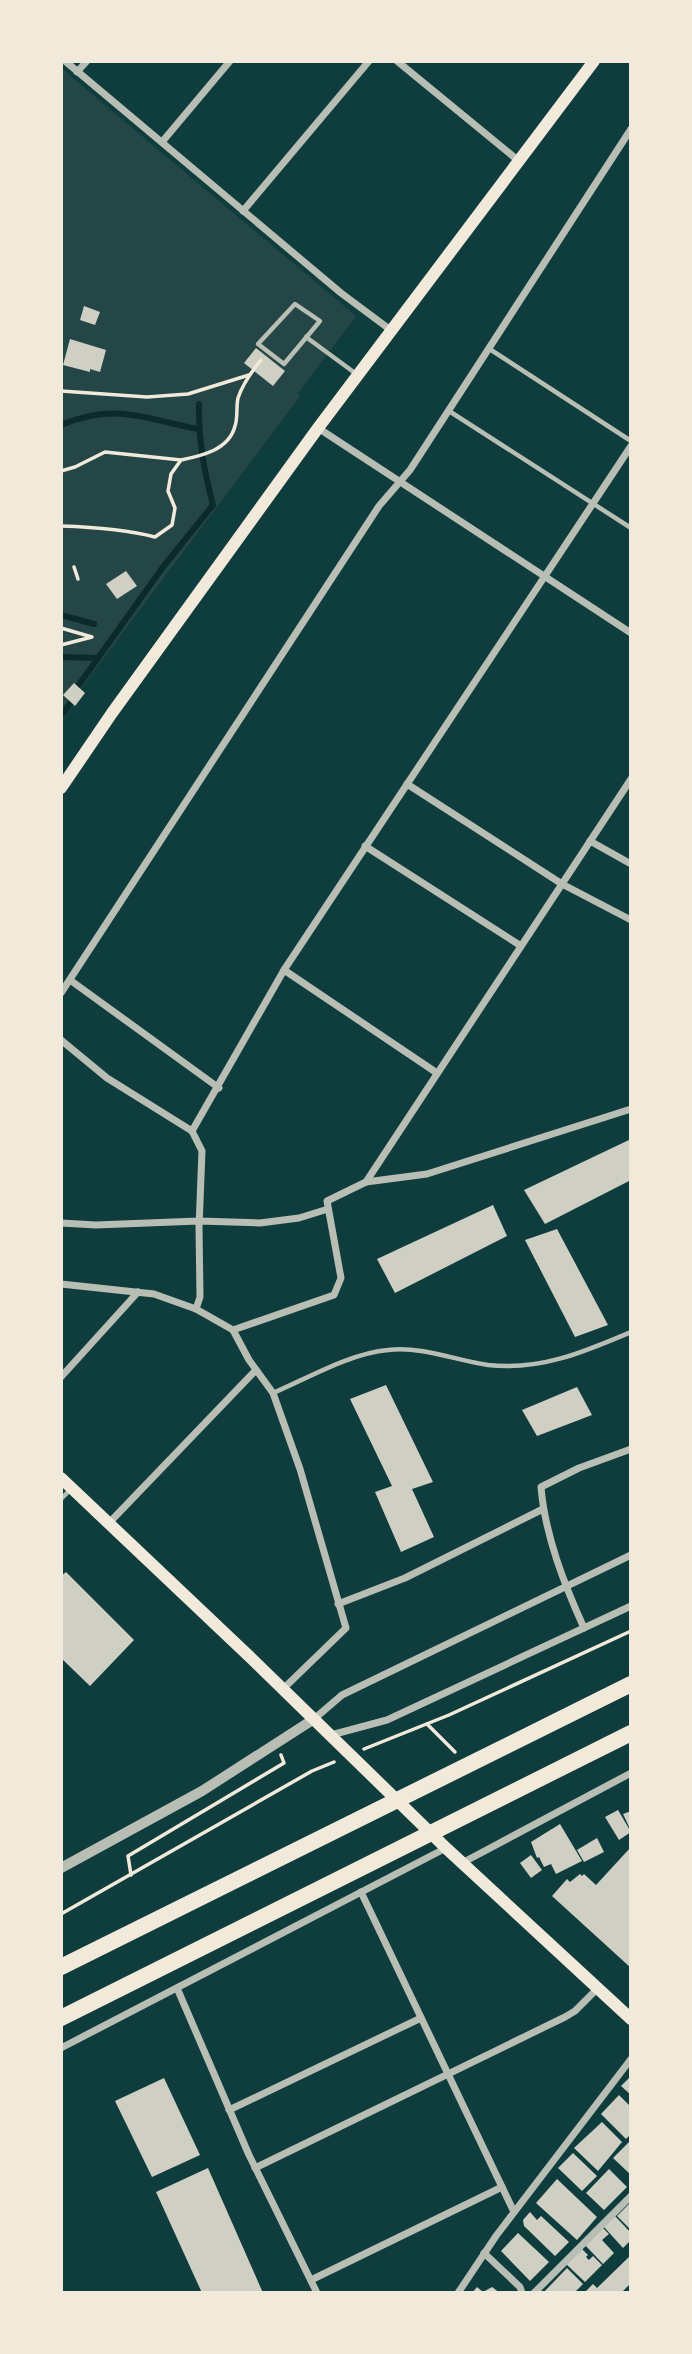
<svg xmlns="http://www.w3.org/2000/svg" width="692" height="2354" viewBox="0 0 692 2354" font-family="Ubuntu,sans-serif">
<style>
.green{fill:#244646}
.pier{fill:#0f3d3e}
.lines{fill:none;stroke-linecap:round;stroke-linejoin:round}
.stream{stroke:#0a2a2b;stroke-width:6}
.building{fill:#cfcfc3}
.path{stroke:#f1e9da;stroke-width:3.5}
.service{stroke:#b8beb3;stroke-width:4.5}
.minor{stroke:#b8beb3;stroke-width:7}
.tertiary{stroke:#b8beb3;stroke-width:10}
.secondary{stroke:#f1e9da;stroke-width:12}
.trunk{stroke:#f1e9da;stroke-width:16}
</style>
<rect width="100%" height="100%" fill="#0f3d3e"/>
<polygon class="green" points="61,68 356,316 298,393 300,396 70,703 70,709 61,723"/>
<polygon class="pier" points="631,1661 631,1746 467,1828 446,1804 61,1998 61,1968 427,1784 413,1768"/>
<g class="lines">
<g class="stream">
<path d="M61 425C115 402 145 419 198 429"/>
<polyline points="61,615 94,624"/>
<polyline points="61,657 98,658"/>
<path d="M78 686 163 567 213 505C204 470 198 440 199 404"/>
<polyline points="61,716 71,702"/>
</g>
</g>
<g class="building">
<polygon points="84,306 100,312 95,325 80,320"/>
<polygon points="70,339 106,350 100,372 90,369 90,372 63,365"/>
<polygon points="256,348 285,371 273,386 244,363"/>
<polygon points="126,571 137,586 117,599 106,584"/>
<polygon points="74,683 85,693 75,706 63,695"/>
<polygon points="631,1139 631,1180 545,1224 524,1190"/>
<polygon points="493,1205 507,1236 395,1293 377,1259"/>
<polygon points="557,1229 608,1325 575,1337 525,1240"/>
<polygon points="386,1385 433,1482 412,1489 434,1537 401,1552 375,1492 392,1486 350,1399"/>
<polygon points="577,1387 592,1415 537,1436 522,1410"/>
<polygon points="66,1572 134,1640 90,1686 61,1658 61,1576"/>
<polygon points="618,1810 631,1832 619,1840 605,1817"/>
<polygon points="631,1811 631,1831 623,1814"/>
<polygon points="560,1824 582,1861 556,1874 551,1864 544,1867 539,1857 537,1858 531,1842"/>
<polygon points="597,1838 604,1852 584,1862 577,1850"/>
<polygon points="631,1847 630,1907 631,1968 552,1896 567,1879 570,1882 580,1874 582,1876 584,1874 596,1885"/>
<polygon points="531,1855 542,1870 531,1878 520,1863"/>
<polygon points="631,2076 631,2095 621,2086"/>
<polygon points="164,2078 200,2155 152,2177 115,2101"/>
<polygon points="619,2095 631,2107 631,2134 626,2139 601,2114"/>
<polygon points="602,2122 622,2142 598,2171 574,2148"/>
<polygon points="631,2140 631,2175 613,2158"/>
<polygon points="573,2153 597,2176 582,2191 558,2168"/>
<polygon points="208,2168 263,2293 202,2293 156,2192"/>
<polygon points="609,2169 627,2187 604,2210 586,2193"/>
<polygon points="557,2179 597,2217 577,2240 536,2203"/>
<polygon points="631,2202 631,2230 617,2216"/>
<polygon points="530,2212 537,2220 541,2216 569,2242 555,2256 524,2226 523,2220"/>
<polygon points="615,2216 631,2233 631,2240 623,2248 604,2227"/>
<polygon points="603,2228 609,2234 602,2240 614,2253 603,2264 585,2245"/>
<polygon points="518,2233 549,2262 530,2281 501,2251"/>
<polygon points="582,2249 588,2255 586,2257 589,2260 593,2256 602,2265 585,2282 566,2264"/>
<polygon points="631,2255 631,2283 621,2293 584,2293 593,2284 597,2288"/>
<polygon points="567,2268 583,2284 574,2293 543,2293"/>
<polygon points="477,2287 483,2292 492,2287 500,2293 472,2293"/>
</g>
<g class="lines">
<g class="path">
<polyline points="61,391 147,397 188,394 249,375"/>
<polyline points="61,471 75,467 105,452 181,460"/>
<path d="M61 526C92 527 125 529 155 537L172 525 175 508 168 491 171 474 181 460C201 456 229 450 235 426 238 418 236 407 238 398 243 383 252 371 261 360"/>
<polyline points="74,567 78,579"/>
<polyline points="61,628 92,637 61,645"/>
<polyline points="427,1724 455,1752"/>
<polyline points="364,1749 449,1715 631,1631"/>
<polyline points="131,1875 128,1856 284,1763 281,1755"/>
<polyline points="61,1914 312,1771 334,1762"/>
</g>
<g class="service">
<polygon points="295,304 320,321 284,364 258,344"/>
<polyline points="306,337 355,373"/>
<polyline points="488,348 631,441"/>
<polyline points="449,411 631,528"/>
<path d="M273 1393C308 1378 351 1353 388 1350 422 1346 454 1360 488 1365 540 1371 584 1352 631 1332"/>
<polyline points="61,1499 70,1490"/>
</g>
<g class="minor">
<polyline points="65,61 341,293 392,331"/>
<polyline points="397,61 520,162"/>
<polyline points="77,72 87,61"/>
<polyline points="162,142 230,61"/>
<polyline points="243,211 369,61"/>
<polyline points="318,428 631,633"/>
<polyline points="407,784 562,884 631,920"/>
<polyline points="590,841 631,864"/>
<polyline points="365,846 521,946"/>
<polyline points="284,970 437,1073"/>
<polyline points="70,980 219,1088"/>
<polyline points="61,993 379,506 410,470 631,129"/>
<polyline points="61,1040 107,1078 192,1131"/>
<polyline points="192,1131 284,970 631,446"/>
<polyline points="192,1131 202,1151 199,1227 200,1297 196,1309"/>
<polyline points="366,1182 631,779"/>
<polyline points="61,1223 96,1225 199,1221 260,1223 299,1218 328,1209"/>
<polyline points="61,1284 154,1294 196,1309 233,1330 249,1360 273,1393 300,1469 346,1628 283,1689"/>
<polyline points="233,1330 334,1295 341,1278 327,1201 366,1182 427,1174 631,1109"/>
<polyline points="61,1377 138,1292"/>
<polyline points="109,1523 256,1370"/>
<polyline points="338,1604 405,1578 543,1509"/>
<path d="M584 1628C564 1584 545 1535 541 1487L579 1468 631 1449"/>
<polyline points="314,1719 342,1695 631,1555"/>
<polyline points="331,1735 387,1720 631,1606"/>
<polyline points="462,1863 631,1773"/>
<polyline points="361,1892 514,2212"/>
<polyline points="177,1988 249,2155 317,2293"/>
<polyline points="61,2048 446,1848"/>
<polyline points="229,2110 421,2018"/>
<polyline points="255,2168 565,2017 575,2011 598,1988"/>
<polyline points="484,2253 520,2287 522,2293"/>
<polyline points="311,2280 502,2187"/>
<polyline points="458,2293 496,2236 631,2059"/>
<polyline points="534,2293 631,2196"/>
</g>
<polyline class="tertiary" points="61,1868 202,1791 314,1719"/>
<g class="secondary">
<polyline points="61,788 112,713 318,428 594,61"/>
<polyline points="61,1478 252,1659 446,1848 631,2019"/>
</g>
<g class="trunk">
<polyline points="61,1967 631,1684"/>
<polyline points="61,2018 631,1733"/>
</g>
</g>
<rect width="692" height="2354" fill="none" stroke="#f1e9da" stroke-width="126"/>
</svg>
